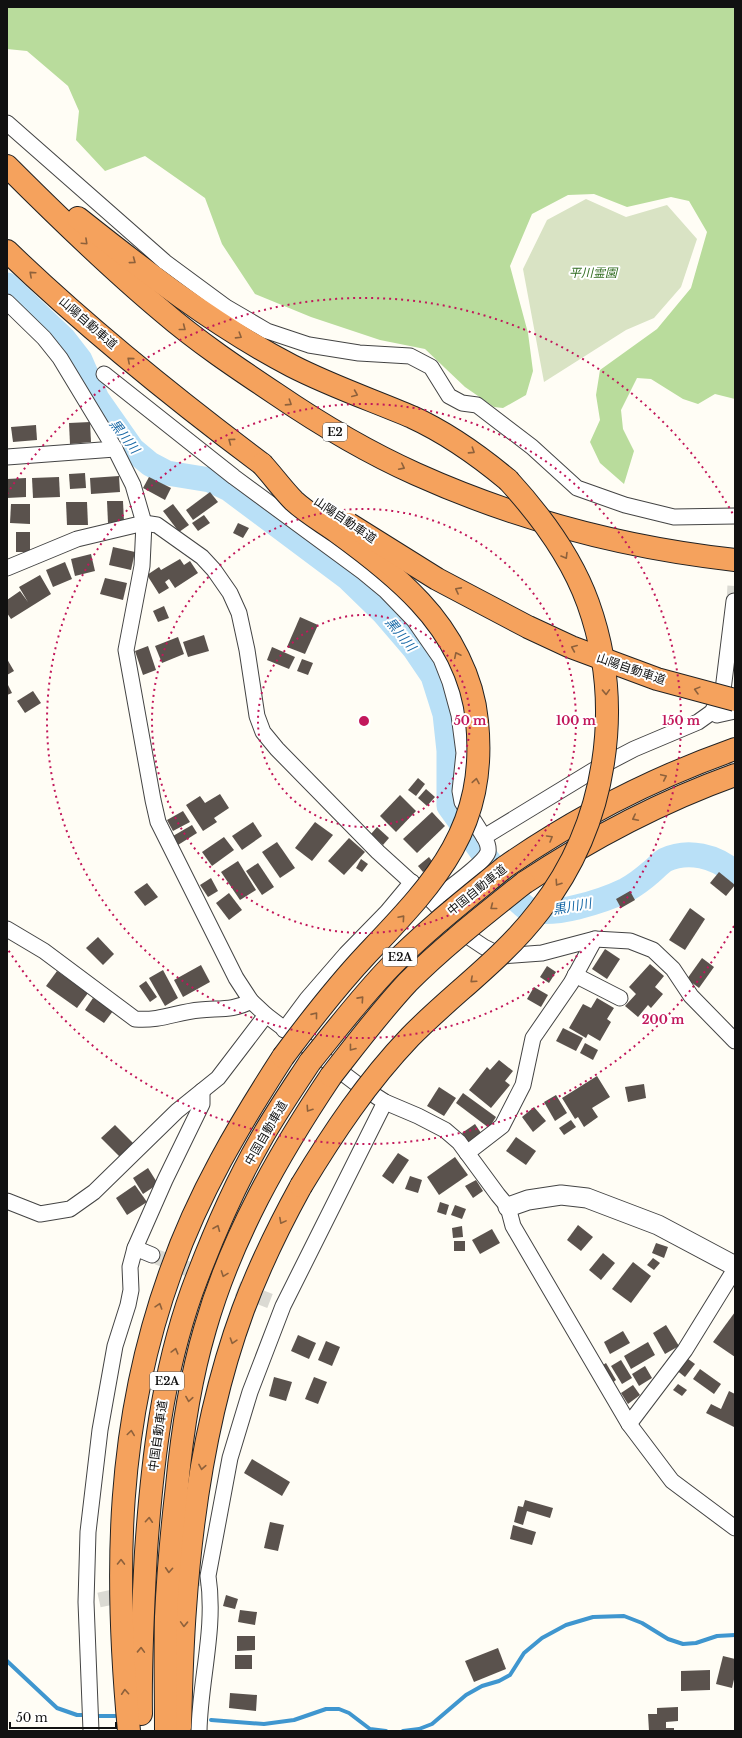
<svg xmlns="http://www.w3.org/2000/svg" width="742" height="1738" viewBox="0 0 742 1738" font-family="'Libre Baskerville','Noto Sans JP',serif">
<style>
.forest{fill:#b9dc9c}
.cemetery{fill:#d9e3c4}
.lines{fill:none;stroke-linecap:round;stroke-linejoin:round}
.stream{stroke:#3f96cf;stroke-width:4}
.river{stroke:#b9e0f7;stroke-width:25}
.building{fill:#5a524d}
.minor-tunnel{stroke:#dbdad3;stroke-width:15;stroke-dasharray:15 8;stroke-linecap:butt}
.minor-casing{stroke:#444;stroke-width:17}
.tertiary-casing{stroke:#444;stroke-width:21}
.motorway-casing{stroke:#222;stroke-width:24}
.minor{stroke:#fff;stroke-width:15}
.tertiary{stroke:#fff;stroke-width:19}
.motorway{stroke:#f5a25d;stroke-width:22}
.motorway-bridge-casing{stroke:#222;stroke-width:24;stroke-linecap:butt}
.motorway-bridge{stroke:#f5a25d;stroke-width:22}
.oneway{stroke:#8e613b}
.ring{fill:none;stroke:#c2185b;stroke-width:2;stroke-dasharray:2 4}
.labels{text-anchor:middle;stroke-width:4;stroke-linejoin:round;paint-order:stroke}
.shield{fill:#fff;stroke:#585858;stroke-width:1}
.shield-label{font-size:11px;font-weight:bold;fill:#111}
.park-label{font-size:12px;font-style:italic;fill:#2f6b1f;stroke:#fff}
.street-label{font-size:12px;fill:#111;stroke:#fff}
.water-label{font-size:13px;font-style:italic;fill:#1768a6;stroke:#fff}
.centre{fill:#c2185b;stroke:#fff;stroke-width:2}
.ring-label{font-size:12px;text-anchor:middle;font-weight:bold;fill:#c2185b;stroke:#fff;stroke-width:4;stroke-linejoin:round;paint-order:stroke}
</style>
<rect width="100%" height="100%" fill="#fffdf5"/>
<polygon class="forest" points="7,7 735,7 735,399 715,394 698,404 683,399 651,379 637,378 621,410 623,429 634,451 624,484 600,463 590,442 600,420 596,395 600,370 657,329 691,288 707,232 689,201 671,197 627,207 594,194 568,195 532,214 510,266 528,333 533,371 526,395 503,408 494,407 465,387 425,349 380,340 311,317 255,294 222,244 205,198 145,156 105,171 76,140 79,111 68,86 27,51 7,49"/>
<polygon class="cemetery" points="586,199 626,217 667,205 697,239 681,287 654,318 626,330 544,382 523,269 547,220"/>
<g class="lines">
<g class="stream">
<polyline points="7,1661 57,1708 77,1715 87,1715"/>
<polyline points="94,1716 115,1716"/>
<polyline points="211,1720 264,1724 294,1720 326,1709 339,1709 349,1713 370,1729 386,1731"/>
<polyline points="403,1731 419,1729 432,1724 466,1695 482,1686 499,1681 510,1675 524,1653 542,1638 566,1625 593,1617 624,1616 642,1623 668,1639 683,1644 696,1643 717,1636 735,1635"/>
</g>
<path class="river" d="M7 285 63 338 80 360 97 399 132 449 150 464 167 473 210 480 229 489 348 578 384 613 414 648 433 676 445 714 449 751V806L516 899C520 902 524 907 528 909 552 918 603 901 626 890 635 885 643 879 651 872 655 869 660 863 665 860 688 849 716 856 735 873"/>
</g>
<g class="building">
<polygon points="90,422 91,442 70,444 69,423"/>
<polygon points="36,425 37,440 13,442 11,427"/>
<polygon points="85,473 86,488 70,489 69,474"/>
<polygon points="119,476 120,492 91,494 90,478"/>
<polygon points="59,477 60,497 33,498 32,478"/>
<polygon points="149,477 171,488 165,500 143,488"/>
<polygon points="26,478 26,497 7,498 7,479"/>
<polygon points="210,492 218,502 193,520 186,510"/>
<polygon points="107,501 123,501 124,522 108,523"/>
<polygon points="66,502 87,502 88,525 67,525"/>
<polygon points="11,504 30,504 30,524 10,523"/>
<polygon points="173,504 189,525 179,532 163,511"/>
<polygon points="204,515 210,523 198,531 192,523"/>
<polygon points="238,523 249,528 243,538 233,533"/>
<rect x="16" y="532" width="14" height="20"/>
<polygon points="113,547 135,552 131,570 109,565"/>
<polygon points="91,554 95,571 75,576 71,559"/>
<polygon points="180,559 184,565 190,561 198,573 175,588 169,579 165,582 169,588 159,594 147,575 159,567 161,570"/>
<polygon points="65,562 72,579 53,587 46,570"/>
<polygon points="40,575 51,594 11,619 7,613 7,600 20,591 28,602 19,587"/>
<polygon points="105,578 127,583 123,600 100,594"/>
<polygon points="164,606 169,618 158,622 153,611"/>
<polygon points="300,617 318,625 305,654 287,647"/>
<polygon points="204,635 209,651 188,657 183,642"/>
<polygon points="178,637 184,654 162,663 155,646"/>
<polygon points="148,646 156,670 143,675 135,651"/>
<polygon points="272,647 295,657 289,669 267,660"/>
<polygon points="7,659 14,671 7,675"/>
<polygon points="302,659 313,663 308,675 297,671"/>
<polygon points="7,683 12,693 7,695"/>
<polygon points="33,691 41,703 25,713 17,701"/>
<polygon points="418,778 425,784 416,796 408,790"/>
<polygon points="426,789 435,797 427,806 418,798"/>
<polygon points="220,794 229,808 214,818 217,822 203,831 186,805 200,796 205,803"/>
<polygon points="400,795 416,811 396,832 380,816"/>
<polygon points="183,811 190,822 173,831 167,820"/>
<polygon points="432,812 445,826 417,853 403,839"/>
<polygon points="253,822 262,836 242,850 232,836"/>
<polygon points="315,822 333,835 312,861 295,848"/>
<polygon points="192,825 197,833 178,845 173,836"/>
<polygon points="377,827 389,838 383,845 371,834"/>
<polygon points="224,837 234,850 212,866 202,852"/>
<polygon points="349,838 365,852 344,875 328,861"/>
<polygon points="277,842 295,868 280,878 262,852"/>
<polygon points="429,857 434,864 423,872 418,866"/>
<polygon points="361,859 368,864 362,872 356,868"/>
<polygon points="238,861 256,890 240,900 221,872"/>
<polygon points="258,863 274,887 262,895 246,871"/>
<polygon points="719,872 735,885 726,896 710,883"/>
<polygon points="211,878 218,891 208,897 200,885"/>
<polygon points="147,883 158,897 145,906 134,892"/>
<polygon points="630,891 635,900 621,908 616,899"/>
<polygon points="229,893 242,910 229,920 216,903"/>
<polygon points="690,908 705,919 685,950 669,940"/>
<polygon points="98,937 114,954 103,965 86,948"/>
<polygon points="605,949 620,959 607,979 592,969"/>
<polygon points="702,958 714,967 699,988 687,979"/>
<polygon points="650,964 664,976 655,987 663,994 651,1008 648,1005 638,1017 625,1006 636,994 629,987"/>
<polygon points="201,965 210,982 183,997 174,980"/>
<polygon points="547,966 556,972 549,983 540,977"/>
<polygon points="163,970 178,998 165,1006 149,978"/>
<polygon points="57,971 88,993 77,1008 46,986"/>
<polygon points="146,981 157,997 150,1002 139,986"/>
<polygon points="534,987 548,995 541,1007 527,999"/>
<polygon points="93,998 113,1011 104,1023 85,1010"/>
<polygon points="597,998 614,1008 607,1019 611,1022 600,1041 588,1034 586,1038 569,1028 583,1004 591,1008"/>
<polygon points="563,1028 583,1038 576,1051 556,1041"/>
<polygon points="585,1043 598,1050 593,1060 580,1053"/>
<polygon points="499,1060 513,1071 505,1081 510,1085 491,1108 469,1090 487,1067 490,1070"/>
<polygon points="597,1076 610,1097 592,1108 598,1117 584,1127 578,1117 575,1119 562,1098"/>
<polygon points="644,1084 646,1098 628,1102 625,1087"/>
<polygon points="439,1087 456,1098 444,1116 427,1106"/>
<polygon points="463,1093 496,1117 489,1128 456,1103"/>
<polygon points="556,1095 567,1113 555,1121 544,1102"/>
<polygon points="534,1107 546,1121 533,1132 522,1117"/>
<polygon points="571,1120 576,1127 564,1135 559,1128"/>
<polygon points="475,1124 481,1133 468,1142 462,1133"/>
<polygon points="115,1125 134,1144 120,1157 101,1138"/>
<polygon points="516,1137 536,1151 526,1165 506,1151"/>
<polygon points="398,1153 409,1160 393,1184 382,1176"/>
<polygon points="455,1157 468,1175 439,1195 427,1177"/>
<polygon points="148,1168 158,1184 143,1194 133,1178"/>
<polygon points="410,1176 422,1180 418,1193 405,1189"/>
<polygon points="476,1180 483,1191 473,1198 465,1186"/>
<polygon points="135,1185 147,1202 127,1215 116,1198"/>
<polygon points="440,1202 449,1205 446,1215 437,1212"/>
<polygon points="455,1205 466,1209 462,1219 451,1215"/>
<polygon points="578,1225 593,1237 581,1251 567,1240"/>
<polygon points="462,1226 463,1237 453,1238 452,1228"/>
<polygon points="492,1229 500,1243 480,1254 472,1240"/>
<rect x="454" y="1241" width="11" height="10"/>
<polygon points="656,1243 668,1247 664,1258 652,1253"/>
<polygon points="603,1253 615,1263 601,1280 589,1270"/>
<polygon points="653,1258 660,1263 654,1270 647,1265"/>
<polygon points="633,1262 651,1276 631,1303 612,1289"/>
<polygon points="735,1312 735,1357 713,1342"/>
<polygon points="666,1325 679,1346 665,1354 653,1333"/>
<polygon points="623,1331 630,1343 610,1354 604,1342"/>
<polygon points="298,1335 316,1343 309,1359 291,1351"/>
<polygon points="326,1341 340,1347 332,1366 318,1360"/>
<polygon points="648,1342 655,1355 631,1369 624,1356"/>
<polygon points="684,1356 695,1364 685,1377 675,1369"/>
<polygon points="621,1360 632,1378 622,1384 611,1366"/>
<polygon points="606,1363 616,1380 611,1384 600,1367"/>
<polygon points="645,1366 652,1378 639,1386 632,1374"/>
<polygon points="700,1369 721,1384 714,1394 693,1379"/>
<polygon points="274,1377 292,1382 286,1401 269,1396"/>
<polygon points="314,1377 327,1382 318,1404 305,1399"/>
<polygon points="678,1384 687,1390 682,1396 673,1390"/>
<polygon points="633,1385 640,1395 628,1404 621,1393"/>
<polygon points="729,1391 735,1394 734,1427 706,1413 711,1404 721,1409"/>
<polygon points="252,1459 290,1482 282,1496 244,1473"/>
<polygon points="525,1500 553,1508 550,1518 527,1511 523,1525 514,1522 518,1506 523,1507"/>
<polygon points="270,1522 284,1525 278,1551 264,1548"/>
<polygon points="513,1525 536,1532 532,1545 510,1539"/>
<polygon points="226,1595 238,1599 235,1609 223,1606"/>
<polygon points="240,1610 257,1612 255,1625 238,1622"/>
<polygon points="237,1636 255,1636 255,1650 237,1651"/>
<polygon points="498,1648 506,1669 474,1682 465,1661"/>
<rect x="235" y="1655" width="17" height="14"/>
<polygon points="723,1656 735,1659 735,1675 732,1688 716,1684"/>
<polygon points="710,1670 710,1690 681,1691 681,1671"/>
<polygon points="230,1693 257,1695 256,1711 229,1708"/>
<polygon points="678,1707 678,1721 666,1722 666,1728 674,1728 674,1731 649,1731 648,1714 657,1714 657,1708"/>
</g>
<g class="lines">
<g class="minor-tunnel">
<polyline points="734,601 735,585"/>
<polyline points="152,1255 270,1301"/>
<polyline points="99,1600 201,1578"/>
</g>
<g class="minor-casing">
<g id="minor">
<polyline points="7,123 165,262 226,307 267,331 309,345 359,353 410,356 431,367 449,396 462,403 477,405 532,447 577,488 625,505 674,517 735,516"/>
<polyline points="7,302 44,338 60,358 115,449 133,485 144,523 142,566 126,650 153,800 158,822 236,978 251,1001 266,1015 357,1084 385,1102 418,1116 445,1130 459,1142 498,1195 508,1207 513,1226 629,1424 672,1481 735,1528"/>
<polyline points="104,374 234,477 363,572 386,591 414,620 441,659 450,682 459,715 464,753 460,791 462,802 484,837"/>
<polyline points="7,457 115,449"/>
<polyline points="7,568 77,539 144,523 157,525 202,557 214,570 230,593 239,613 247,650 257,716 263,732 277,749 378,852 432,901 460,931 484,947 502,956 542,953 595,939 630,941 653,950 673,969 691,996 735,1041"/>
<polyline points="712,712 717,715 735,711"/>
<path d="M432 901C444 892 484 864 488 852 489 846 487 842 484 837L594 770 634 749 698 722 712 712 723 690 734 601"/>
<path d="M7 929 44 951 135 1019C162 1021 176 1012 200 1010 219 1008 233 1011 251 1001"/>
<polyline points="575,975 620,998"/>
<polyline points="284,1030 307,999 346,954 387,912 412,882"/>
<polyline points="467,1153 502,1126 523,1085 533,1038 571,983 595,939"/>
<polyline points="7,1201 40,1214 70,1209 94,1192 177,1111 218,1078 266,1015"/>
<polyline points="135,1248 152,1255"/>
<polyline points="629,1424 685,1350 735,1269"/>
<polyline points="91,1731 86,1602 88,1532 100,1430 115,1346 128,1305 131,1290 130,1267 135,1248 165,1180 202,1104 202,1091"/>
<path d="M199 1731C200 1680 216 1628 208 1576L230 1458 250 1392 283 1306 385 1102"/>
</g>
</g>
<g class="tertiary-casing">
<polyline id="tertiary" points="508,1207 528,1200 561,1195 587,1198 658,1225 735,1266"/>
</g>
<g class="motorway-casing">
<g id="motorway">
<path d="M7 166C57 216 108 266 162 311 198 342 237 368 276 394 320 424 367 452 416 474 516 519 626 548 735 560"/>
<path d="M78 218C146 272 215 326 292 366 331 386 372 400 412 417 447 433 478 455 508 480"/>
<path d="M7 251C87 328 174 398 262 464"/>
<path d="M505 867C577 817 653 778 735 749"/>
<path d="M524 883C590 839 660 802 735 775"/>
<path d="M141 1714C140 1660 143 1606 146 1552 152 1464 162 1375 192 1291 211 1240 233 1188 260 1141 275 1114 293 1088 310 1062"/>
<path d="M180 1727C181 1688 182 1648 185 1609 192 1508 208 1405 243 1310 259 1267 279 1226 301 1186"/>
<path d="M129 1731C114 1572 116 1423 171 1271 198 1194 239 1125 283 1057"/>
<path d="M166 1731C166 1693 165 1655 166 1617 168 1573 172 1529 177 1486 182 1433 190 1380 205 1329 231 1238 278 1155 331 1076"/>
</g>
</g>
<use href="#minor" class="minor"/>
<use href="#tertiary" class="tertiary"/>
<use href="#motorway" class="motorway"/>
<g class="motorway-bridge-casing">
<g id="motorway-bridge">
<path d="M262 464C273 476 283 490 294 501 307 513 323 522 337 532 366 553 395 575 420 602 450 634 473 677 477 721 488 829 434 883 366 955 336 987 309 1022 283 1057"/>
<polyline points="349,524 437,579 528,627 571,647 657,679 735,700"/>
<path d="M310 1062C336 1030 361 997 390 967 426 930 466 899 505 867"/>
<path d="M331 1076C356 1044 380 1012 408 982 444 946 484 915 524 883"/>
<path d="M301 1186C333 1133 367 1082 410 1037 452 994 503 959 540 910 607 824 625 706 588 603 571 556 541 516 508 480"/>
</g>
</g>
<use href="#motorway-bridge" class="motorway-bridge"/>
</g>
<defs><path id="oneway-chevron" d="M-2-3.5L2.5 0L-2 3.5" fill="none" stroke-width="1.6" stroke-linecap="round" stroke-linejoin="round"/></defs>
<g class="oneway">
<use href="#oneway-chevron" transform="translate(85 242) rotate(43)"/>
<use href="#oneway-chevron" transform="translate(133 261) rotate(37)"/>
<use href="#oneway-chevron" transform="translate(32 274) rotate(-138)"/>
<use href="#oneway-chevron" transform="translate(183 328) rotate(38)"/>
<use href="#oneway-chevron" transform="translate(239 336) rotate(32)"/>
<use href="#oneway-chevron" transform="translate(130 360) rotate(-139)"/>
<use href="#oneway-chevron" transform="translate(355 394) rotate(23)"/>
<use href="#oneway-chevron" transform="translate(289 403) rotate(33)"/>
<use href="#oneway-chevron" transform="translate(231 441) rotate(-143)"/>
<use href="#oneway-chevron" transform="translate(472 451) rotate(33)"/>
<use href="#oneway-chevron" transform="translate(402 467) rotate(27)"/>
<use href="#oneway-chevron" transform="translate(565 556) rotate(59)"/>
<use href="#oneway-chevron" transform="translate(458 590) rotate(-152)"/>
<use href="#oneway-chevron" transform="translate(574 648) rotate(-157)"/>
<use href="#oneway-chevron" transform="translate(457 655) rotate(-116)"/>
<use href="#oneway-chevron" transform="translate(697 690) rotate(-165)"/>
<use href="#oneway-chevron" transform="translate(606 692) rotate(88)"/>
<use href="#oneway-chevron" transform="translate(664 777) rotate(-25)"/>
<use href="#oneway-chevron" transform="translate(476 781) rotate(-80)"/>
<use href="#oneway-chevron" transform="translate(635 818) rotate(153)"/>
<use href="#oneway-chevron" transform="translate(550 838) rotate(-30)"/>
<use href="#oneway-chevron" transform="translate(558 883) rotate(124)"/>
<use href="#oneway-chevron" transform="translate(493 907) rotate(142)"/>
<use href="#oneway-chevron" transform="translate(402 918) rotate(-49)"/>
<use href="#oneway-chevron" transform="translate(473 980) rotate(138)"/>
<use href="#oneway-chevron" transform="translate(361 999) rotate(-48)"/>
<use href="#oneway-chevron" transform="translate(315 1015) rotate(-51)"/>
<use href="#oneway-chevron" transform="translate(352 1048) rotate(128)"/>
<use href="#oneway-chevron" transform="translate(309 1109) rotate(124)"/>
<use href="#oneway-chevron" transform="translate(282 1221) rotate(118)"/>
<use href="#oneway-chevron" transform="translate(217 1228) rotate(-68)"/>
<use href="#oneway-chevron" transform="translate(224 1274) rotate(110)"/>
<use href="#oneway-chevron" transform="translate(159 1306) rotate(-72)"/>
<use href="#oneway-chevron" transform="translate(233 1341) rotate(108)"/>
<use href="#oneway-chevron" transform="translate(175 1351) rotate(-75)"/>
<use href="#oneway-chevron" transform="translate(189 1399) rotate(99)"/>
<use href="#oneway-chevron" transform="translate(131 1433) rotate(-82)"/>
<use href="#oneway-chevron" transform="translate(202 1467) rotate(100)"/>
<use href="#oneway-chevron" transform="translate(149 1520) rotate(-86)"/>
<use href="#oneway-chevron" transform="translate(121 1562) rotate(-89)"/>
<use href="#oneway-chevron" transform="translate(169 1570) rotate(94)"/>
<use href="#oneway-chevron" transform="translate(184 1624) rotate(92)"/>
<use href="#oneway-chevron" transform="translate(141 1650) rotate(-88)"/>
<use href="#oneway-chevron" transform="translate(125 1692) rotate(-94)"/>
</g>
<g class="ring">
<circle cx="364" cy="721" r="106"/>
<circle cx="364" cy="721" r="212"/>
<circle cx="364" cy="721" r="317"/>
<path d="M734 926A423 423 0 0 1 7 948M7 494A423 423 0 0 1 734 516"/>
</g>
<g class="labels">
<g class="shield">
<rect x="323" y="423" width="24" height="18" rx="3"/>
<rect x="383" y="948" width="34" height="18" rx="3"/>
<rect x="150" y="1372" width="34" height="18" rx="3"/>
</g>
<g class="shield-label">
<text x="335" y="436">E2</text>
<text x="400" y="961">E2A</text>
<text x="167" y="1385">E2A</text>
</g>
<g class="park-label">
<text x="593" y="277">平川霊園</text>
</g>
<g class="street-label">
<text transform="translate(88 323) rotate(41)" y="4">山陽自動車道</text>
<text transform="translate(345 520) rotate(34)" y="4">山陽自動車道</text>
<text transform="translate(631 669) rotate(19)" y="4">山陽自動車道</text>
<text transform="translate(477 890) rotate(-39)" y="4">中国自動車道</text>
<text transform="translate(266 1133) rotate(-60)" y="4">中国自動車道</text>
<text transform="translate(158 1436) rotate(-82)" y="4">中国自動車道</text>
</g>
<g class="water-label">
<text transform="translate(125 436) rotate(52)" y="5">黒川川</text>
<text transform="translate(401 634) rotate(50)" y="5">黒川川</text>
<text transform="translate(572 906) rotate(-10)" y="5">黒川川</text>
</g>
</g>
<circle cx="364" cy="721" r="6" class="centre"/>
<g class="ring-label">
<text x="470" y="725">50 m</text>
<text x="576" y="725">100 m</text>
<text x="681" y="725">150 m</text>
<text x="663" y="1024">200 m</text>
</g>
<rect width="742" height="1738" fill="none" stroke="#111111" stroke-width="16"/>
<path d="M10 1722v6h106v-6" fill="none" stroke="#111111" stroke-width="2"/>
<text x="16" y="1722" font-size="12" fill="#111111" stroke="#ffffff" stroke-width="3" paint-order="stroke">50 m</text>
</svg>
